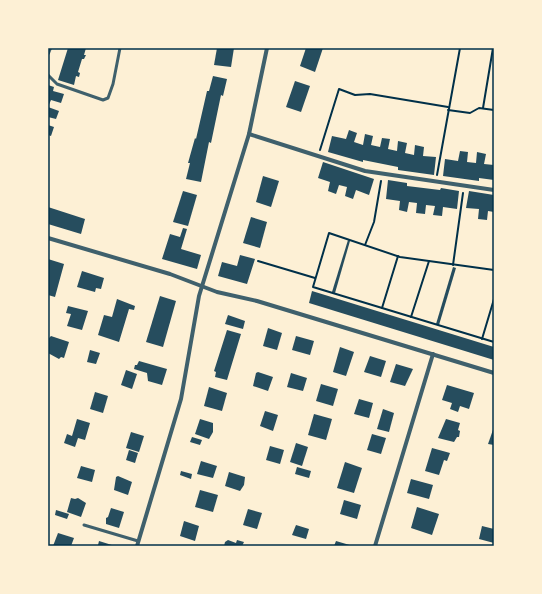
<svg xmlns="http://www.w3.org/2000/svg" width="542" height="594" viewBox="0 0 542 594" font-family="'PT Sans',sans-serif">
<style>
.building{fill:#264d5e}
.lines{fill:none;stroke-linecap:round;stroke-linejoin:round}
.path{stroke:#003049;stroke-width:2}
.service{stroke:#3f606c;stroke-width:3}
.minor{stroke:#3f606c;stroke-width:4}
.neatline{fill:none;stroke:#003049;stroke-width:1.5}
</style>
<rect width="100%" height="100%" fill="#fdf0d5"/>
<g class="building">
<polygon points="68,48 86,48 84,55 86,55 84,59 82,59 78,72 80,73 79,77 76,76 74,85 58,80"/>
<polygon points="217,48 234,48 231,67 214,65"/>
<polygon points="306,48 323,48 315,72 300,66"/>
<polygon points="213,76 227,79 223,96 221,95 211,143 209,142 201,182 186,179 190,163 188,163 195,138 196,139 207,91 209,91"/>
<polygon points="295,81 310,86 301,112 286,107"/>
<polygon points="48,85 54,87 53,91 64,94 61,103 51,100 48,107 59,111 56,119 48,117"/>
<polygon points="48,125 54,127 51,136 48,135"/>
<polygon points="349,130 357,133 354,142 363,145 365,134 373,136 371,145 380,147 382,138 390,139 388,149 397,151 398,141 407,143 405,153 414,155 415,145 424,147 423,156 436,157 434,175 398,170 398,167 363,160 363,162 328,152 332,136 346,139"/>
<polygon points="460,151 468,152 467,162 476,163 477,152 486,154 484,164 494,165 494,180 479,178 479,181 443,176 445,159 458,161"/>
<polygon points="323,162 374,179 369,195 356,190 353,199 345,196 347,187 339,185 336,194 328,191 330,182 318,178"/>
<polygon points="263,176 279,181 271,207 256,202"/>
<polygon points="388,180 407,183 407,186 440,190 441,188 459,191 457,209 443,207 442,216 433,215 435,206 426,205 425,214 416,213 417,203 409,202 407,212 399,210 400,201 386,199"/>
<polygon points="183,191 197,195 188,226 173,222"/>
<polygon points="469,191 494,195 494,212 488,211 487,220 478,219 479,209 466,208"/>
<polygon points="48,207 85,219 81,234 48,224"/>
<polygon points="251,217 267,222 260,248 243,243"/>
<polygon points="183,228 187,229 181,249 201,255 197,269 162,259 170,234 180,237"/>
<polygon points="348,240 350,241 335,293 332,292"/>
<polygon points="240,255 255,259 247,284 218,276 222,262 237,266"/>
<polygon points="48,259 64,264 55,297 48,295"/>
<polygon points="453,267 456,268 439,325 436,324"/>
<polygon points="82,271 104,278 101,289 96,288 95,292 77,287"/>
<polygon points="312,291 494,347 494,360 309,303"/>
<polygon points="160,296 176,301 163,347 146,342"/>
<polygon points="117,299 135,306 134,310 129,309 119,342 98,335 104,315 112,317"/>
<polygon points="68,306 88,311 82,330 67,326 71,314 66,313"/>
<polygon points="228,315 245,321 243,329 225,324"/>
<polygon points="268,328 282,333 277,350 263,346"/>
<polygon points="227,330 241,334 227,380 215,377 216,372 214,371"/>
<polygon points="51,336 69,342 64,358 61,357 59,359 48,353 48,339"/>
<polygon points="296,336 314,341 310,355 292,350"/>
<polygon points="340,347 354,352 346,376 333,372"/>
<polygon points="90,350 100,353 96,364 87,362"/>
<polygon points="370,356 386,361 381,377 364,372"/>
<polygon points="139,361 167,369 162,385 148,381 147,373 134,369 135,365 137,365"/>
<polygon points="396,364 413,369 405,386 390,382"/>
<polygon points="126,370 137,374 132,389 121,385"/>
<polygon points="258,372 273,377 268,391 253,386 256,373"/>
<polygon points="291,373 307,378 303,391 287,387"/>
<polygon points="321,384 338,389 333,406 316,401"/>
<polygon points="447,385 474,393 469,409 460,406 458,412 450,409 452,403 442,400"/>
<polygon points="209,387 227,393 222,411 204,406"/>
<polygon points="95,392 108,396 103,413 90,409"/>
<polygon points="359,399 373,403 369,418 354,414"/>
<polygon points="383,409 394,413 389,432 377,429"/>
<polygon points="265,411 278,415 273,431 260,426"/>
<polygon points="314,414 332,419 326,440 308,435"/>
<polygon points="77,419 90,423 85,440 78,438 75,447 64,443 67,434 72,436"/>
<polygon points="200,419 213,423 213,432 209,439 195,434"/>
<polygon points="446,419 460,423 458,430 460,431 459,437 457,437 454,442 438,438"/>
<polygon points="494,427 494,445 488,444"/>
<polygon points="131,432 144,436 139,452 126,448"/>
<polygon points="372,434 386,438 381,454 367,450"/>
<polygon points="192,437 202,440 200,445 190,442"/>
<polygon points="296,443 308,447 302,466 290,462"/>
<polygon points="270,446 284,450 280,464 266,460"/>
<polygon points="432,448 450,453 447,461 444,460 439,475 425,471"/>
<polygon points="129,450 138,453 135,463 126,460"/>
<polygon points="201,461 217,466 213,478 197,474"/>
<polygon points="345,462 362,468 354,493 337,488"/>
<polygon points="81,466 95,470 92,482 77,478"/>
<polygon points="297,467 311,471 309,478 295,474"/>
<polygon points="181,471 192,474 191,479 180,475"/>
<polygon points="229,472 245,477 244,485 240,491 225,486"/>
<polygon points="118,476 132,482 128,495 114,490 116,477"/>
<polygon points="411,479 433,485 429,499 407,493"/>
<polygon points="200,490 218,495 213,512 195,507"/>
<polygon points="71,498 75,499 78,498 86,503 81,517 67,512"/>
<polygon points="344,500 361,505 357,519 340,514"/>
<polygon points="417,507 439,514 432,535 411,528"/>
<polygon points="111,508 124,512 119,528 106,524 106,518 108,517"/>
<polygon points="248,509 262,513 257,529 243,525"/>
<polygon points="56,510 69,514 67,519 55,515"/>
<polygon points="184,521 199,526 195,541 180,536"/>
<polygon points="296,525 309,529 306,539 292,535"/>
<polygon points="482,526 494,529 494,543 479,539"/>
<polygon points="58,533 74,538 71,546 53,546"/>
<polygon points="228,540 236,543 237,540 244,542 242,546 224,546 225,542"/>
<polygon points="99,541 115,546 95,546 98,545"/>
<polygon points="336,541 353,546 334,546"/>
</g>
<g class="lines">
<g class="path">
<polyline points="483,108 493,48"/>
<polyline points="448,110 470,113 479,108 494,110"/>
<polyline points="320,150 339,89 355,95 370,94 448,107"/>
<polyline points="437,175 460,48"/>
<polyline points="365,245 374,222 381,181"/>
<polyline points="258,261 315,278"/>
<polyline points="453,265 463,193"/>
<polyline points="494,270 400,257 329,233 313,287 494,342"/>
<polyline points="382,308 398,256"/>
<polyline points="411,317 429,261"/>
<polyline points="482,339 494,299"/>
</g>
<g class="service">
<polyline points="48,75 57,84 103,100 108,98 113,84 120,48"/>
<polyline points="84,525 138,541"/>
</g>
<g class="minor">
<polyline points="48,53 50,48"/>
<polyline points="249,134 365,171 494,190"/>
<polyline points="48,238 170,274 217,292 257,301 494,373"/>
<polyline points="137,546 181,399 199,296 249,134 267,48"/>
<polyline points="375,546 433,354"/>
</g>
</g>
<rect width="542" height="594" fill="none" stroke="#fdf0d5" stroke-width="98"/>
<rect x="49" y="49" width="444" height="496" class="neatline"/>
</svg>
